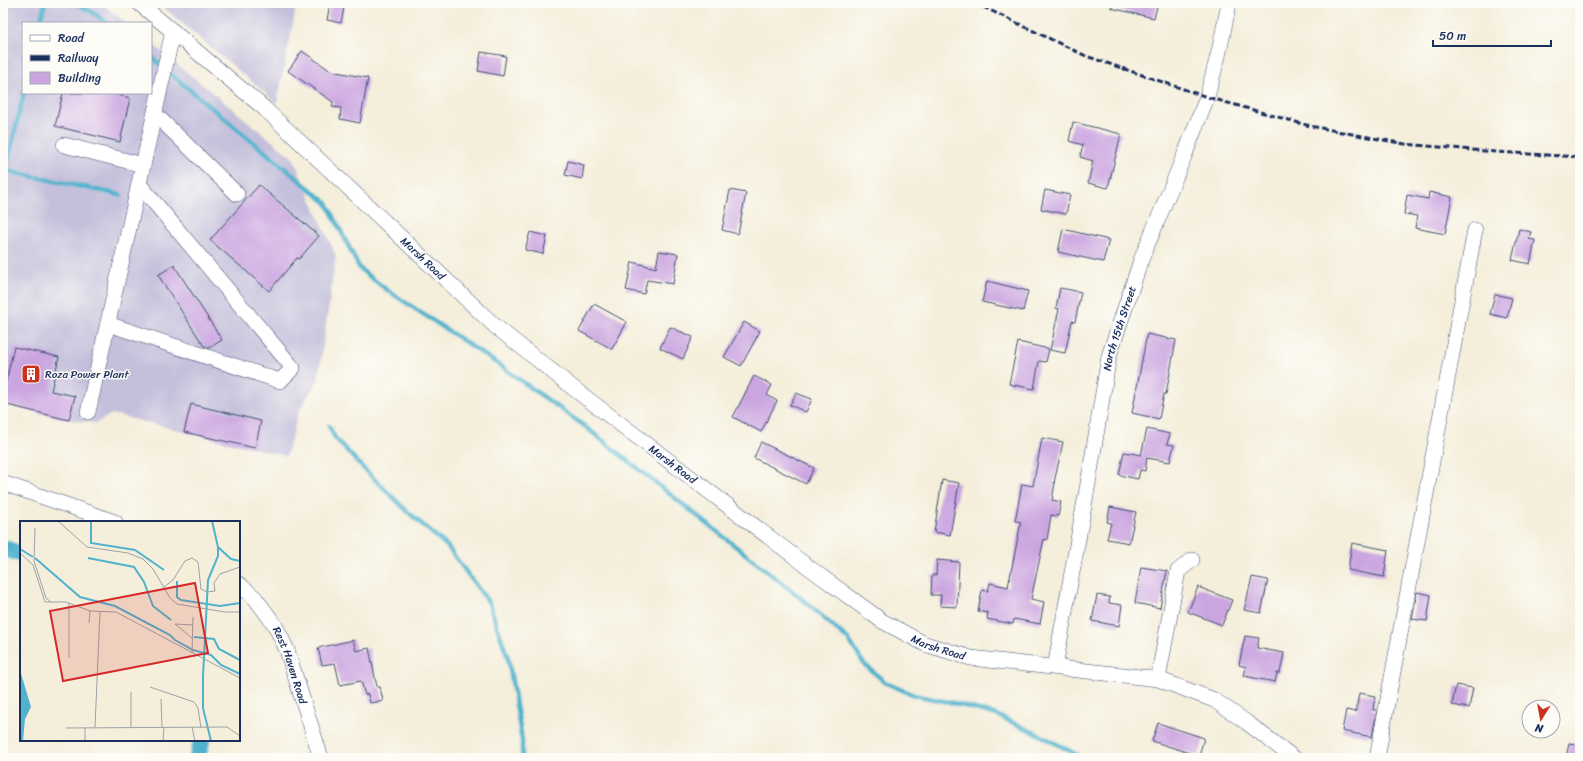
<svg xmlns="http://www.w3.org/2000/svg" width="1583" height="761" viewBox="0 0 1583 761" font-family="Sriracha,sans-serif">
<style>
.industrial{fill:#c4c0db}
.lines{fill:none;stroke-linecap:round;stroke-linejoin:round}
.stream{stroke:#50b3ce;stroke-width:4.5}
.canal{stroke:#50b3ce;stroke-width:17}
.building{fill:#caa5e0}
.minor-casing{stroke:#3c4c71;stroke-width:16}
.minor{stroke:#fff;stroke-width:15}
.rail{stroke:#1b2f5e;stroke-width:3;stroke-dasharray:6 3;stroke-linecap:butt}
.labels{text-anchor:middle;stroke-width:3;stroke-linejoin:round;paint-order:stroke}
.street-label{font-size:11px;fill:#1b2f5e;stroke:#fdfcf7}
.poi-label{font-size:11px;fill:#1b2f5e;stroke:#fdfcf7;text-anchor:start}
.inset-river{fill:none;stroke:#50b3ce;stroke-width:2}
.inset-road{fill:none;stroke:#9da2a8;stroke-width:1}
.view{fill:#d62828;fill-opacity:0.15;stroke:#d62828;stroke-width:2}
.inset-edge{fill:none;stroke:#1b2f5e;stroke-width:2}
</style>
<rect width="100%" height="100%" fill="#fdfcf7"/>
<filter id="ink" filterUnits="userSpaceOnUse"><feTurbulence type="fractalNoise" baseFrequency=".025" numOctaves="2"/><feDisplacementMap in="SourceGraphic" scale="8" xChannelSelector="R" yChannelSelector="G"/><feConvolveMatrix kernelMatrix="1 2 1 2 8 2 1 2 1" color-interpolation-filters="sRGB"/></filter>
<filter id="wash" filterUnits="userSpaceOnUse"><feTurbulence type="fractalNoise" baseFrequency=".012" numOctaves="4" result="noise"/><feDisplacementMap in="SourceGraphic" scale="16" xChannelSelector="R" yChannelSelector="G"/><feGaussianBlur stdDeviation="0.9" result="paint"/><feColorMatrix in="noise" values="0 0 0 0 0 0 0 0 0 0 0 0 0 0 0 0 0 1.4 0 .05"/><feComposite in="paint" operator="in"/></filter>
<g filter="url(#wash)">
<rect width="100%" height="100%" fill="#f4eeda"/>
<g class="industrial">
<polygon points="3,3 101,3 126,23 23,23 23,93 151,93 151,43 293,158 336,256 318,379 299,411 286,456 112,414 96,423 69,420 3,404"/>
<polygon points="158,3 297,3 277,103"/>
</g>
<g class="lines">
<g class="stream">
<polyline points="76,3 92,12 107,23"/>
<polyline points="40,23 45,3"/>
<polyline points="151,56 162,66"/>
<polyline points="167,71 327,203 360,269 387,290 495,362 583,425 802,599 848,639 864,664 886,683 914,695 953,703 994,714 1042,736 1083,758"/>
<polyline points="3,170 121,195"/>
<polyline points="3,181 24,93"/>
<polyline points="3,321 3,320"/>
<polyline points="329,426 335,438 361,466 409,513 447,546 489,603 508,658 522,740 522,758"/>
</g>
<g class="canal">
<polyline points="3,548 21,554"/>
<polyline points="197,758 202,740"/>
</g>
</g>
<g id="blocks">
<g class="building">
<polygon points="330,3 345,3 341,23 327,20"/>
<polygon points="1112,3 1158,3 1154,18 1111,8"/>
<polygon points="302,51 331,71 368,78 360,123 340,119 341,108 332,107 333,102 288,71"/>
<polygon points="481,52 506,56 503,76 478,71"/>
<polygon points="63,93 112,93 130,98 120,142 55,126"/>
<polygon points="1073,122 1121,134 1108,188 1088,183 1093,161 1080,157 1083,145 1069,141"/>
<polygon points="568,161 584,165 582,179 565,175"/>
<polygon points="259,185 319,236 299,259 297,258 269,291 210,240"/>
<polygon points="730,190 746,193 738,234 722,230"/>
<polygon points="1045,190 1070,195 1066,214 1041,209"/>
<polygon points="1429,192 1452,197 1445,234 1415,228 1417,216 1404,214 1407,195 1428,199"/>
<polygon points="1063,229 1109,240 1103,262 1058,252"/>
<polygon points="1519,229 1531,232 1529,239 1535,240 1530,264 1512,260"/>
<polygon points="530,232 547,236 543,254 525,250"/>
<polygon points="659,251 678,254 673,284 647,280 644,294 626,290 632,262 656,268"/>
<polygon points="174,265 222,340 209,348 204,346 158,275"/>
<polygon points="987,281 1028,291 1023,311 982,302"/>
<polygon points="1060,288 1081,292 1075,322 1072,321 1065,353 1050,350 1059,309 1056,308"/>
<polygon points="1495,294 1512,298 1507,318 1490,314"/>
<polygon points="594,304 627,322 612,349 579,331"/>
<polygon points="744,322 760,331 741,366 724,357"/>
<polygon points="670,327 693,337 683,359 660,348"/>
<polygon points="1147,334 1176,340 1166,394 1164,394 1159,419 1132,413"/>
<polygon points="1018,342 1049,349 1046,362 1039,361 1034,389 1009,384"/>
<polygon points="14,347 59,357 51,391 75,396 69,420 3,404 3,394"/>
<polygon points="754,376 772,385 767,395 777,401 761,432 733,417"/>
<polygon points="796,393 812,399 806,412 790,405"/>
<polygon points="191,404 261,421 255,448 184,432"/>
<polygon points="1147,429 1170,434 1167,444 1174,445 1170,462 1147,458 1145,471 1140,470 1138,479 1119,475 1124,452 1141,455"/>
<polygon points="1042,438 1063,442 1054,483 1055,483 1052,500 1061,502 1058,516 1051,515 1047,540 1044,539 1031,599 1044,602 1040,624 1014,619 1013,624 987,619 988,613 978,611 982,590 988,591 990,583 1008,587 1021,522 1015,521 1022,484 1033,486"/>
<polygon points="761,442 814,468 806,484 754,458"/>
<polygon points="942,480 959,483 950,535 934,532"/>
<polygon points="1110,507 1136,512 1129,543 1107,539 1111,523 1107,522"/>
<polygon points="1352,543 1388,550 1384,577 1348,570"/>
<polygon points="937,560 959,562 957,607 940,606 941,595 931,595 932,575 936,575"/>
<polygon points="1141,567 1167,571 1160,608 1135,603"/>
<polygon points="1252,577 1268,580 1261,613 1244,610"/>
<polygon points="1198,587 1232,600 1222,625 1188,612"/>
<polygon points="1417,592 1431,595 1427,621 1412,619"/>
<polygon points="1097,595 1110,597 1109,603 1122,605 1119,626 1092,621"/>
<polygon points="1245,636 1259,638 1257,648 1284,653 1280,673 1277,673 1275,682 1244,676 1246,667 1239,665"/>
<polygon points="353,640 356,651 369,648 377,687 380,687 383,701 370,703 368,694 365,695 361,681 340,685 335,663 322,665 318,648"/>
<polygon points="1456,685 1473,688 1469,708 1452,705"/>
<polygon points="1359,693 1375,696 1373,710 1377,710 1372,737 1342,731 1346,710 1356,712"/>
<polygon points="1158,723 1204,738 1199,756 1152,741"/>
<polygon points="1569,743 1580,745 1580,758 1566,758"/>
</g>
</g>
</g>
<g filter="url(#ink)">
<use href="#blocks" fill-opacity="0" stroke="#3c4c71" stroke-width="1"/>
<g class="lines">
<g class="minor-casing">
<g id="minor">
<path id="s1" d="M139 3 264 108 495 326 577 391 807 566 882 621 925 644 971 658 1158 679 1214 700 1246 722 1294 758"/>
<polyline points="155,114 237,194"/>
<polyline points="64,145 143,165"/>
<polyline points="108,324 280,381 293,368 139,184"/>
<polyline points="88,412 173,31"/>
<polyline points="3,483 115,522"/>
<path id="s2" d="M239 584 255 598 275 625 287 650 321 758"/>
<path id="s3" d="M1055 667 1089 478 1109 356 1141 260 1185 154 1207 97 1219 52 1229 3"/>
<polyline points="1158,679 1178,571 1192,560"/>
<polyline points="1377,758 1475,230"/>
</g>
</g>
<use href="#minor" class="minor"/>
<polyline class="rail" points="975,3 1086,56 1207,97 1310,126 1405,144 1496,152 1580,157"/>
</g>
</g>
<defs>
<g id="building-square" transform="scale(1)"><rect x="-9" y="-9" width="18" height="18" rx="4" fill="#c8321e" stroke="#fdfcf7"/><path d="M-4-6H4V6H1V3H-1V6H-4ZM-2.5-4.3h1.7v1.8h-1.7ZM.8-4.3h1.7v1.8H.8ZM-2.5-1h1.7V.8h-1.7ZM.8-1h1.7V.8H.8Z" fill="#fff"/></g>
</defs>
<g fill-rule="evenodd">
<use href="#building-square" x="31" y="374"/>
</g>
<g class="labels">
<g class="street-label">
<text dy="4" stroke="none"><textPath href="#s1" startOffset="382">Marsh Road</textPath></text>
<text dy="4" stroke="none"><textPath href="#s3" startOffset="345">North 15th Street</textPath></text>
<text dy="4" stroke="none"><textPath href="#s1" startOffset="706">Marsh Road</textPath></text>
<text dy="4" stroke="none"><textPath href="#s1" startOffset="1030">Marsh Road</textPath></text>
<text dy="4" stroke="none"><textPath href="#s2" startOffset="98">Rest Haven Road</textPath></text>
</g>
<g class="poi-label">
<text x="45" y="378">Roza Power Plant</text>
</g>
</g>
<g transform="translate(20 521)">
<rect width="220" height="220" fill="#f4eeda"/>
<path d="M0 149 11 186 5 198 3 220H0Z" fill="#50b3ce"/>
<path class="inset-river" d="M71 0V22L115 29 144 49M192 0 198 26 211 38 220 40M0 28 13 36M15 37 60 76 95 85 150 114 155 119 173 129 191 134 201 144 220 153M68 37 114 46 124 61 133 85 151 99M157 60V76L161 79 200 85 220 82M174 116 194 118 199 128 220 139M191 220 183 187V155L188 59 198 35V26"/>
<path class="inset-road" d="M38 0 67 26 108 32 123 38 133 48 150 77 157 83 205 91H220M15 7 14 40 26 77 31 81M0 32 13 44 25 81H46L70 90 96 91 220 157M144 66 153 59 165 40 172 37 178 41 181 68 187 71 195 70 194 62 200 53 220 46M69 102 70 90M172 117 155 103 173 104M172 132 173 96M49 137V82M130 166 174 181 178 187 181 207M111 171V206M141 178 142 206M75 206 80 90M172 206 175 220M46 207 207 206 220 215M65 220V207M143 220 144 206"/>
<path class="view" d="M175 62 188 132 43 160 30 90Z"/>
<rect width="220" height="220" class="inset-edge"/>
</g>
<rect width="1583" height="761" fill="none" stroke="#fdfcf7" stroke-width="16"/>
<rect x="22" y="22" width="130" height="72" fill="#fdfcf7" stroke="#a3aaba"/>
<rect x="30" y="35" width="20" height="6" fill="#ffffff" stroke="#a3aaba"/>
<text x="58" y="42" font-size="12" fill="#1b2f5e">Road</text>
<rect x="30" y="55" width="20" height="6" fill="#1b2f5e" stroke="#a3aaba"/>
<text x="58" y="62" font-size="12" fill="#1b2f5e">Railway</text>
<rect x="30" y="72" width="20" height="12" fill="#caa5e0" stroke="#a3aaba"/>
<text x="58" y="82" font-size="12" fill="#1b2f5e">Building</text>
<g transform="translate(1541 719) rotate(191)"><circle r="19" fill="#fdfcf7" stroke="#a3aaba"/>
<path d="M0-3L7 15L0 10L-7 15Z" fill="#c8321e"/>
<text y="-6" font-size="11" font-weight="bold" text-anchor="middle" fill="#1b2f5e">N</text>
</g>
<path d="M1433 40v6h118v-6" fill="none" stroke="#1b2f5e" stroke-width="2"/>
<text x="1439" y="40" font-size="12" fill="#1b2f5e" stroke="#fdfcf7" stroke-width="3" paint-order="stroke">50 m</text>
</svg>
